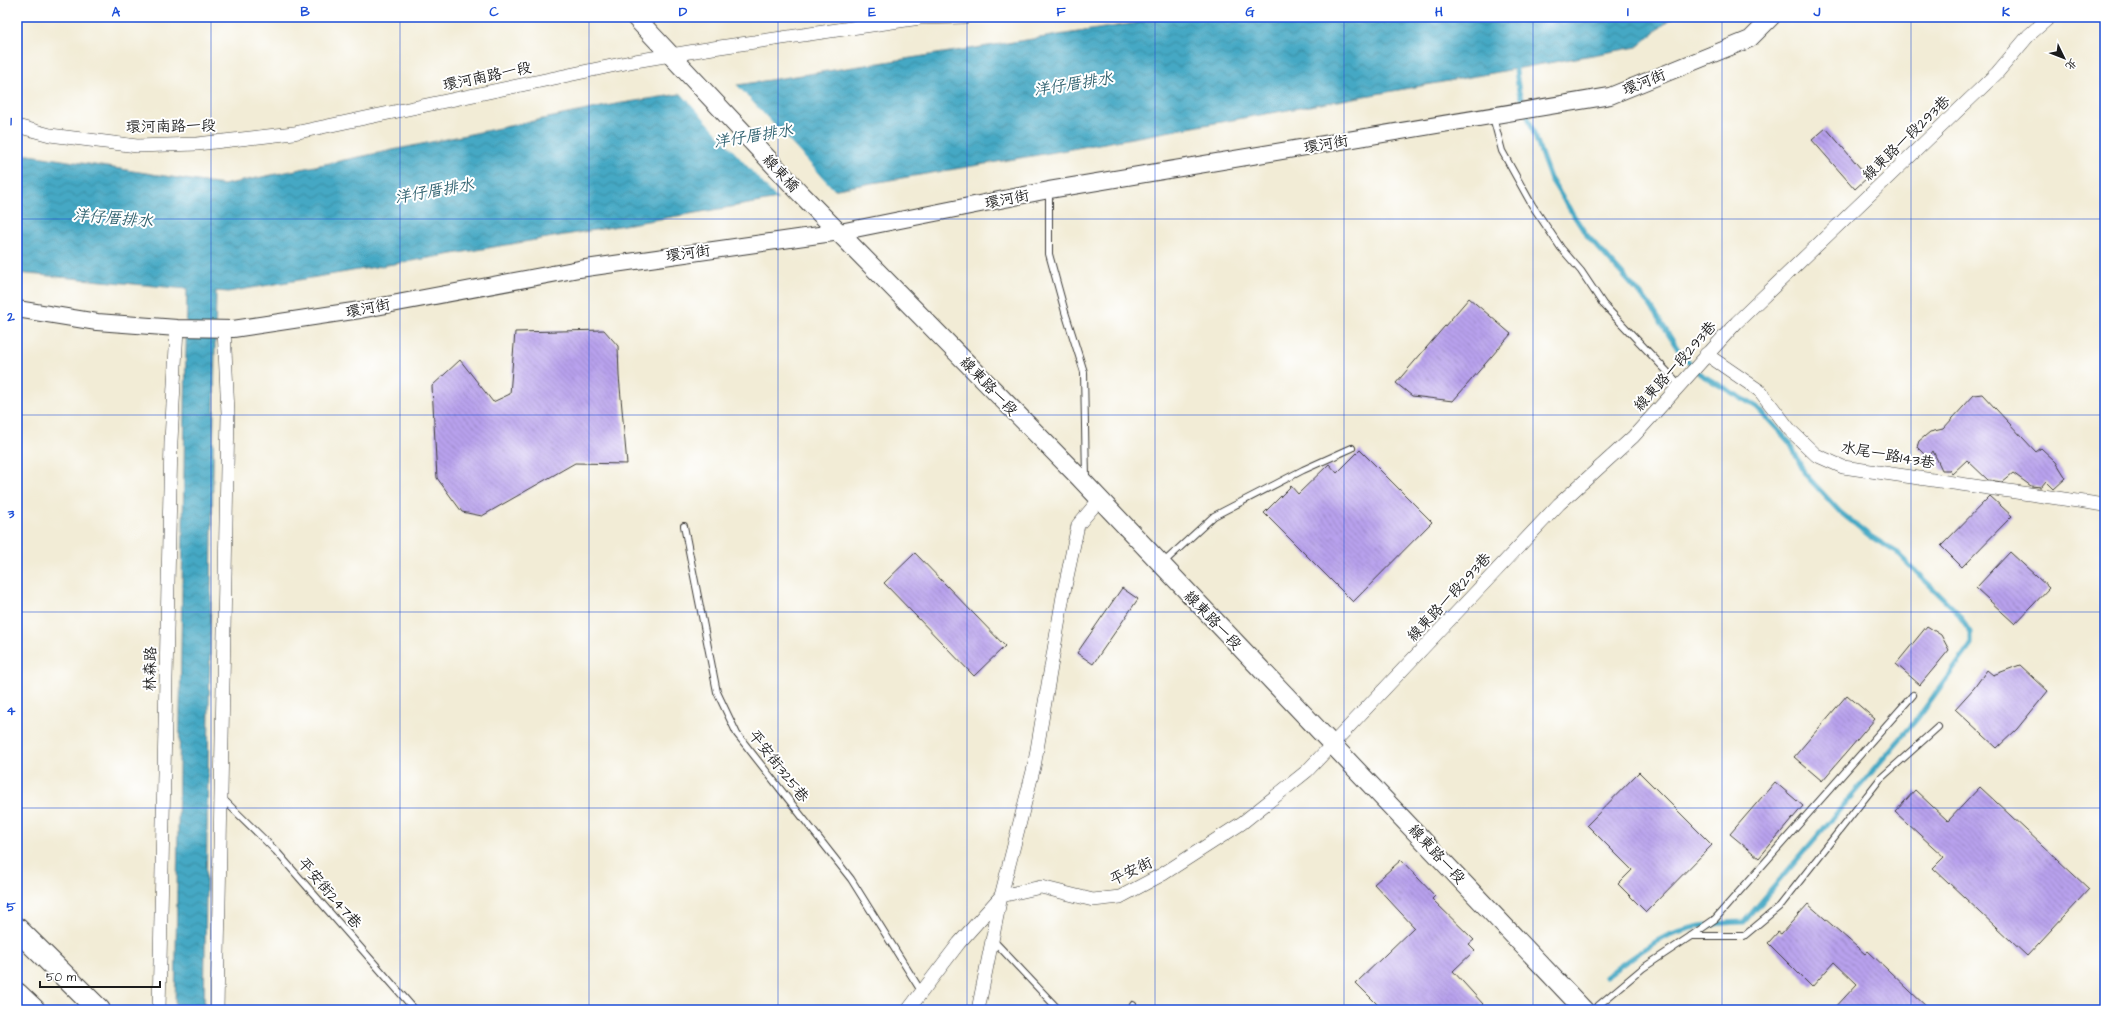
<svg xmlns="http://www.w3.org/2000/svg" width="2122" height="1027" viewBox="0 0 2122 1027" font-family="'Architects Daughter','LXGW WenKai TC',sans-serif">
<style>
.water{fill:url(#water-waves);stroke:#306270}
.pier{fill:#f2ecd6}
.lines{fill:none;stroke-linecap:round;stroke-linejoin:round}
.stream{stroke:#44a8c4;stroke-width:5}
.building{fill:url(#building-back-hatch)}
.service-casing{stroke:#3c3b38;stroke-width:8}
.minor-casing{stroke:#3c3b38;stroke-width:14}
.tertiary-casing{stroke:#3c3b38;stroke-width:18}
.secondary-casing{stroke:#3c3b38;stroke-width:20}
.motorway-casing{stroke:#3c3b38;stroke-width:24}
.service{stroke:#fff;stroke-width:6}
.minor{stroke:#fff;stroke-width:13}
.tertiary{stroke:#fff;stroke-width:16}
.secondary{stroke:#fff;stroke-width:18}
.motorway{stroke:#fff;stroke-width:22}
.grid{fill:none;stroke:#1d4ed8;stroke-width:1;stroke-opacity:0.55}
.labels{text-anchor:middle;stroke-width:4;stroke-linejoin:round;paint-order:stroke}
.street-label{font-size:15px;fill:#1c1c1c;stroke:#fff}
.water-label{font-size:16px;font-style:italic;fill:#306270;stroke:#fff}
.neatline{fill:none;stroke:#1d4ed8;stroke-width:1.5}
.grid-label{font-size:13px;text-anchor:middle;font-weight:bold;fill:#1d4ed8}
</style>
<defs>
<pattern id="water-waves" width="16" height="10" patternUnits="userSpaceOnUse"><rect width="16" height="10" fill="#44a8c4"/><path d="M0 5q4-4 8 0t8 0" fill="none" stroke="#38889e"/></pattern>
<pattern id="building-back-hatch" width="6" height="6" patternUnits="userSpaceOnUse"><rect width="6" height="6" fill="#b8a1ed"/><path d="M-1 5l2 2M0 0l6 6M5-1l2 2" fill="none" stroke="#9582bf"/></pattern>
</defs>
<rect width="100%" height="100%" fill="#fff"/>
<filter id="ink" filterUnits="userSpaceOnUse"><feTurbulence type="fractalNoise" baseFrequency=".025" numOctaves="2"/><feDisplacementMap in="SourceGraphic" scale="8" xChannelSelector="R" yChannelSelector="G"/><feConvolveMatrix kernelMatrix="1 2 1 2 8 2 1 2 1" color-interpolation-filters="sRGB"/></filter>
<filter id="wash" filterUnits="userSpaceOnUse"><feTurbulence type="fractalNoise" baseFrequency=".012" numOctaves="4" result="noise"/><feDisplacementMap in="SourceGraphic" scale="16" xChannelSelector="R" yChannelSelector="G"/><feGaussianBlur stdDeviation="0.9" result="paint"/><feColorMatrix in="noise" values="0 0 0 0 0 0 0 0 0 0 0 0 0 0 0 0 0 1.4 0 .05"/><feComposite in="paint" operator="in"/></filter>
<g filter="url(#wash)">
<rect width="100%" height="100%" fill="#f2ecd6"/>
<polygon class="water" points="1174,17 1673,17 1637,47 1038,155 228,292 216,291 204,1010 175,1010 187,289 17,273 17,153 223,185 616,104"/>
<polygon class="pier" points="735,83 836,192 779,201 680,92"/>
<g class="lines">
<path class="stream" d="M1515 64 1519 92 1550 178 1585 233 1650 305 1681 354 1700 374 1757 407 1790 443 1805 474 1840 512 1870 536 1896 552 1955 610 1971 632V645L1917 719 1744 922C1714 923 1683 926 1657 941 1640 951 1623 964 1606 976"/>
</g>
<g id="blocks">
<g class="building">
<polygon points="1826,128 1868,177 1855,189 1812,140"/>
<polygon points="1469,298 1511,334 1453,401 1412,396 1396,383"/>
<polygon points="604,330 618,346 619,376 627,464 575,463 482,516 462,512 437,478 432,386 460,360 493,402 510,394 515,332"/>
<polygon points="1982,394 2036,452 2041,448 2056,462 2066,478 2054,489 2046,481 2041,487 2031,486 2013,473 2002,482 1988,480 1967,460 1952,474 1949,470 1942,470 1933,451 1928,458 1917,447 1919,441 1930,432 1943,429 1974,395"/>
<polygon points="1360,450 1432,522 1353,602 1264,513 1291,486 1298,494 1329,464 1337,473"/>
<polygon points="1990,496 2012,516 1962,567 1941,546"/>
<polygon points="2010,552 2049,588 2015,624 1976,588"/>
<polygon points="915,553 1005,646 974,676 884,583"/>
<polygon points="1122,588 1138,599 1093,664 1077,653"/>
<polygon points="1927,626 1941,635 1949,650 1920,685 1896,664"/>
<polygon points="2020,665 2048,691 2017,729 1997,748 1955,709 1974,688 1987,670 1993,675"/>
<polygon points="1847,695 1875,719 1822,781 1794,757"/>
<polygon points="1639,772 1712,845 1646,912 1618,884 1632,870 1587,825"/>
<polygon points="1775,782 1803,806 1759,858 1730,834"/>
<polygon points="1980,787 2089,889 2027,956 1933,868 1944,857 1895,812 1915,790 1948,821"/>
<polygon points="1401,860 1435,896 1432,899 1474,940 1469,944 1475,950 1453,971 1483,1004 1477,1010 1383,1010 1356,983 1414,927 1374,884"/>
<polygon points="1808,904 1865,954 1868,951 1930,1010 1833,1010 1857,984 1834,962 1812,987 1768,943 1778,932 1781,934"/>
</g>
</g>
</g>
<g filter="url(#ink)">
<use href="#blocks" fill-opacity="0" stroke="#3c3b38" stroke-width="1"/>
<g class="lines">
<g class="service-casing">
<g id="service">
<polyline points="1493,117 1502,151 1532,205 1561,248 1581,271 1603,304 1679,384"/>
<polyline points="1049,192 1049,254 1065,312 1084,372 1086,479"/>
<polyline points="684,526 717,692 737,734 851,879 921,991"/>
<polyline points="1163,563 1214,516 1303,470 1352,448"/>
<polyline points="222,798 276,851 415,1010"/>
<polyline points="1691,936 1715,919 1913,695"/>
<polyline points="993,940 1059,1010"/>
<polyline points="1131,1010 1133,1005"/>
<polyline points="1593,1010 1643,968 1691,936 1744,936 1780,906 1880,779 1938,727"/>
</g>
</g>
<g class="minor-casing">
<g id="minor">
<polyline points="17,126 50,135 137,146 197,144 294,133 635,61 713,48 920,18 965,17"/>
<polyline points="1706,354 1760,391 1790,430 1816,455 1843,467 2105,505"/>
<polyline points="159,1010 171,441 177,328"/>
<polyline points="217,1010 228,413 224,329"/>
<polyline points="908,1010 959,943 1001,896 1041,887 1093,900 1120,897 1163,874 1242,823 1307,771 1559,504 1633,437 1737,322 1997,73 2029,35 2050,17"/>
<polyline points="978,1010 1001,896 1034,767 1063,596 1078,525 1099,500"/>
</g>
</g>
<g class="tertiary-casing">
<polyline id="tertiary" points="17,309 97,322 177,328 233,329 360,310 579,269 840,232 1049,190 1610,96 1750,39 1772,17"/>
</g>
<g class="secondary-casing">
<polyline id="secondary" points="635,17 801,194 1075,473 1584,1010"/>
</g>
<g class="motorway-casing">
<g id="motorway">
<polyline points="17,929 99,1010"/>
<polyline points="17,994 34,1010"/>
</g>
</g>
<use href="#service" class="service"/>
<use href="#minor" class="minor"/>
<use href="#tertiary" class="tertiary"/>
<use href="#secondary" class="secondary"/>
<use href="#motorway" class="motorway"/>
</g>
</g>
<path class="grid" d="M211 17V1010M400 17V1010M589 17V1010M778 17V1010M967 17V1010M1155 17V1010M1344 17V1010M1533 17V1010M1722 17V1010M1911 17V1010M17 219H2105M17 415H2105M17 612H2105M17 808H2105"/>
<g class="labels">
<g class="street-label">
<text transform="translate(487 76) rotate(-12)" y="5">環河南路一段</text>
<text transform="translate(1644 82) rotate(-22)" y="5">環河街</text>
<text transform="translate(171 126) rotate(-1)" y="5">環河南路一段</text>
<text transform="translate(1906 138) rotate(-44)" y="5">線東路一段293巷</text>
<text transform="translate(1326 144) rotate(-10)" y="5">環河街</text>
<text transform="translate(781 173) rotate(47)" y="5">線東橋</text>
<text transform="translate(1007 199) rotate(-11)" y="5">環河街</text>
<text transform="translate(688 253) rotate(-8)" y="5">環河街</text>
<text transform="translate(368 308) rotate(-11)" y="5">環河街</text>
<text transform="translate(1675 366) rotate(-48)" y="5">線東路一段293巷</text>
<text transform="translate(989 386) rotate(46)" y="5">線東路一段</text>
<text transform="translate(1888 455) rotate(10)" y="5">水尾一路143巷</text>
<text transform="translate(1449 597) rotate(-47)" y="5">線東路一段293巷</text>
<text transform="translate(1213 620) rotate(46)" y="5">線東路一段</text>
<text transform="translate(150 669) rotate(-89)" y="5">林森路</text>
<text transform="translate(779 766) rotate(52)" y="5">平安街325巷</text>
<text transform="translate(1437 854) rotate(47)" y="5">線東路一段</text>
<text transform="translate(1131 871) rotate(-25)" y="5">平安街</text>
<text transform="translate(330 893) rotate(49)" y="5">平安街247巷</text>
</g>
<g class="water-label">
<text transform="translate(1073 83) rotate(-9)" y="6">洋仔厝排水</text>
<text transform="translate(753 135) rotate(-9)" y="6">洋仔厝排水</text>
<text transform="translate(434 190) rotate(-10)" y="6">洋仔厝排水</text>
<text transform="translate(113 217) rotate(5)" y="6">洋仔厝排水</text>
</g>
</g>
<rect width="2122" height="1027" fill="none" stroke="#fff" stroke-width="44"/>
<g transform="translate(2064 58) rotate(133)" stroke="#ffffff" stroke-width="3" paint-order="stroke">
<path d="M0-3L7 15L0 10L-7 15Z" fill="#1c1c1c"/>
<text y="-6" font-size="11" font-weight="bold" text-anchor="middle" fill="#1c1c1c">北</text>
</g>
<path d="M40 981v6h120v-6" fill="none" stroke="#1c1c1c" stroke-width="2"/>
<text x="46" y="981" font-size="12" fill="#1c1c1c" stroke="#ffffff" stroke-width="3" paint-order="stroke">50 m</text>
<rect x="22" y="22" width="2078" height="983" class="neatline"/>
<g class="grid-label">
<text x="116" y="16">A</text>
<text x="305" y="16">B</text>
<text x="494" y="16">C</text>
<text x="683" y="16">D</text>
<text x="872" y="16">E</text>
<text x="1061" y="16">F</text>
<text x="1250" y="16">G</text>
<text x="1439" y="16">H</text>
<text x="1628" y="16">I</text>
<text x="1817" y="16">J</text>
<text x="2006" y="16">K</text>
<text x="11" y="125">1</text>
<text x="11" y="321">2</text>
<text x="11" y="518">3</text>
<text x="11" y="715">4</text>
<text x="11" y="911">5</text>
</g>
</svg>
